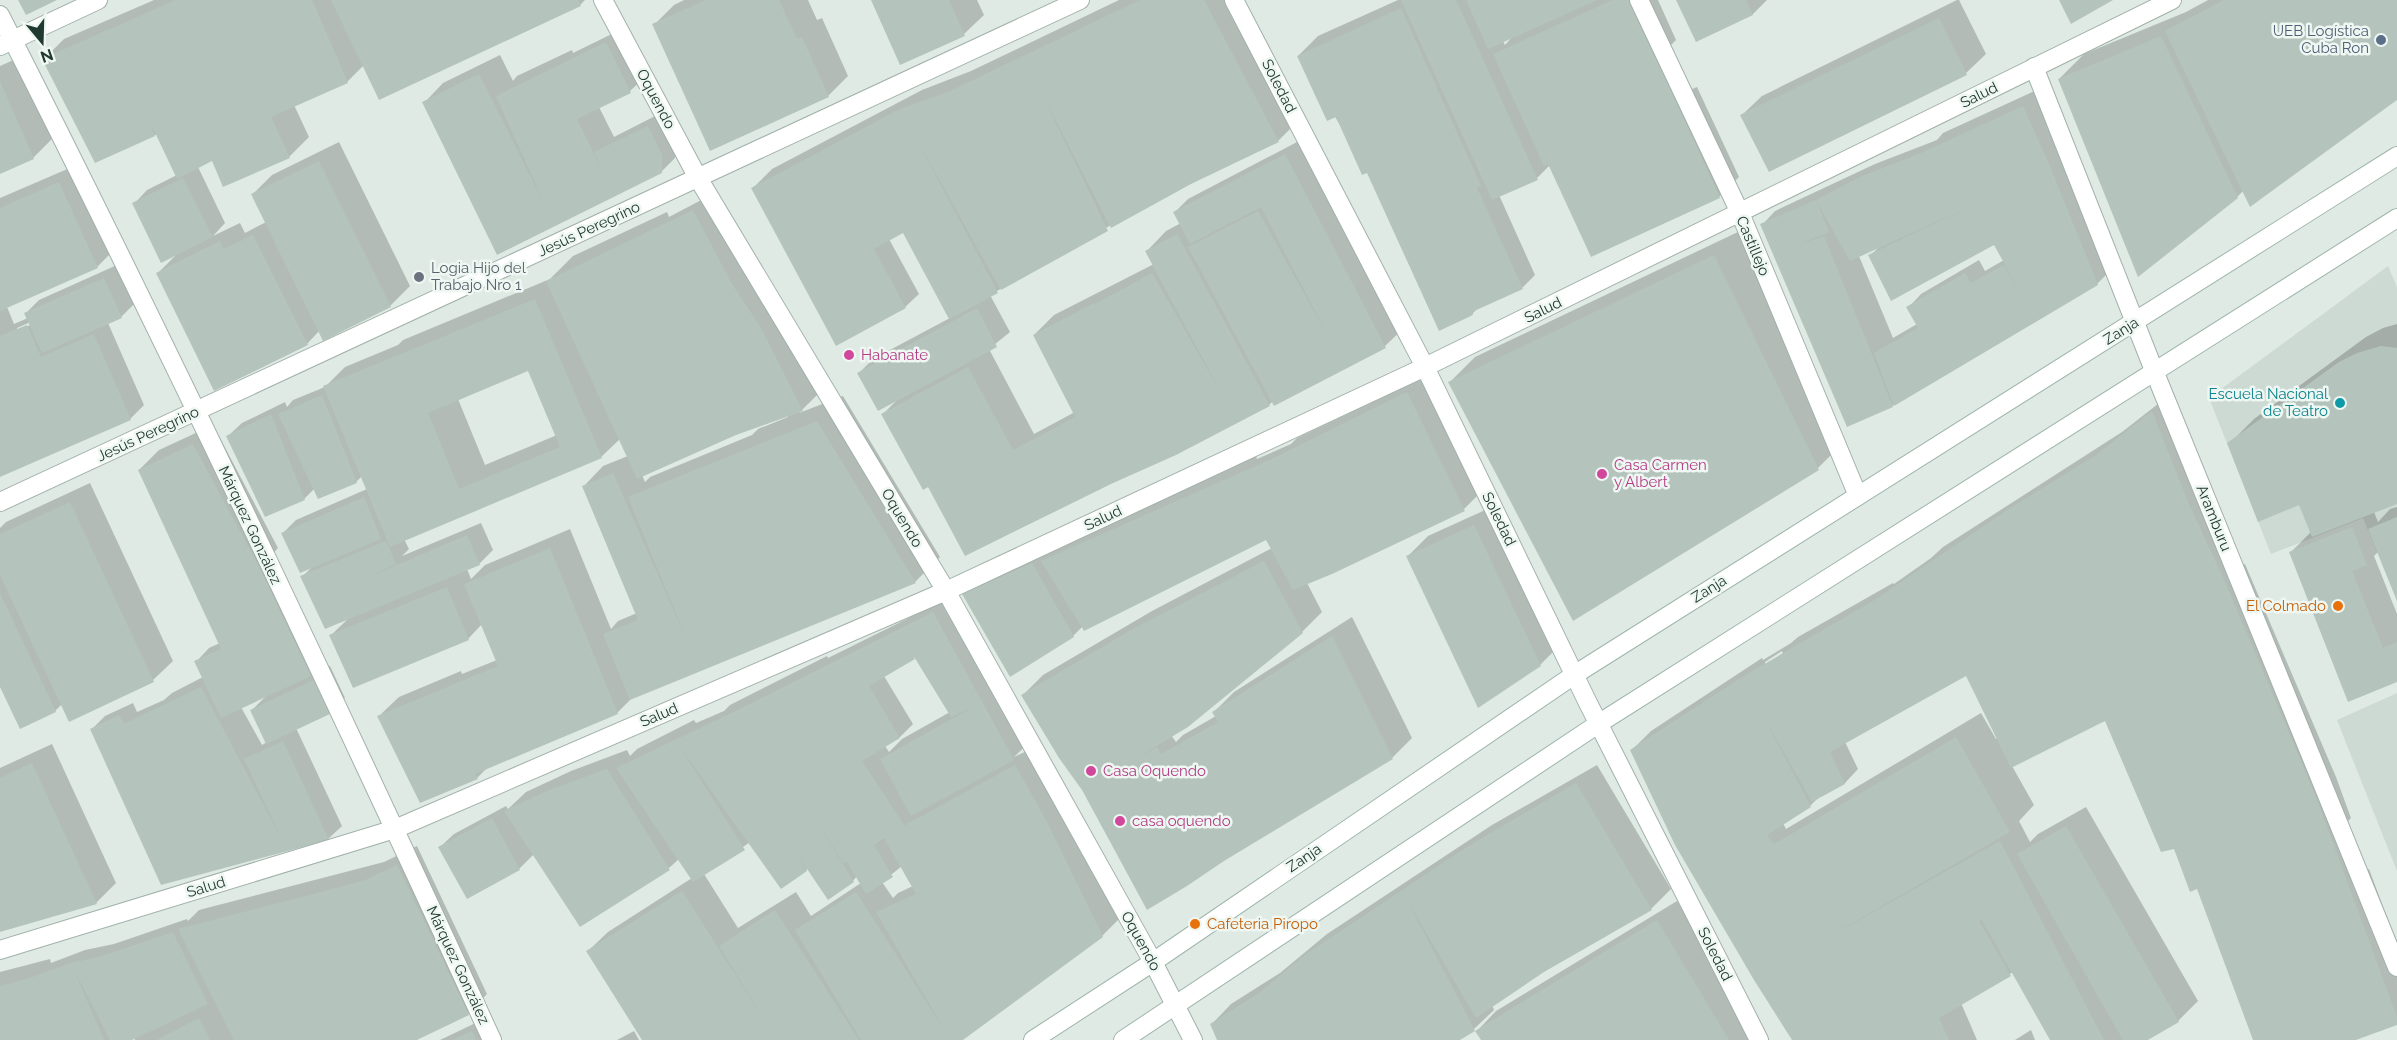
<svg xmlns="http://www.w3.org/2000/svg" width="2397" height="1040" viewBox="0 0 2397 1040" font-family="Raleway,sans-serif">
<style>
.built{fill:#cdd9d3}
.shadow{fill:#0003;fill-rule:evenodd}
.building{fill:#b4c4bd;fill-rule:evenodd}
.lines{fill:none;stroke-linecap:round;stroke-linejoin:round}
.minor-casing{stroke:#a2b1ab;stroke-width:20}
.secondary-casing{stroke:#9eb5ac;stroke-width:20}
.minor{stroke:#fff;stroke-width:18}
.secondary{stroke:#fff;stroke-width:18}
.service-dot{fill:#5c6f8a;stroke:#eff7f2;stroke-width:2}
.worship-dot{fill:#6b7280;stroke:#eff7f2;stroke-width:2}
.hotel-dot{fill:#d1479c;stroke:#eff7f2;stroke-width:2}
.culture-dot{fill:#0f9aa8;stroke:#eff7f2;stroke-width:2}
.food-dot{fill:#e8710a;stroke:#eff7f2;stroke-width:2}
.labels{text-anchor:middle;stroke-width:5;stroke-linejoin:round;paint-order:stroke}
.service-label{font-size:15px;fill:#4e5e75;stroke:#eff7f2;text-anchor:end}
.street-label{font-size:15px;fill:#203931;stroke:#eff7f2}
.worship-label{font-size:15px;fill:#5b616d;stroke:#eff7f2;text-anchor:start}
.hotel-label{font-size:15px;fill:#b23c85;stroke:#eff7f2;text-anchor:start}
.culture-label{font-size:15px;fill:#0d838f;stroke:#eff7f2;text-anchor:end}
.food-label{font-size:15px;fill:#c56008;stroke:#eff7f2;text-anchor:end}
</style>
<rect width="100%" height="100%" fill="#dfeae4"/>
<g class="built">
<polygon points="2388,266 2397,287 2397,601 2363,518 2271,554 2209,398"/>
<polygon points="2397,693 2397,871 2337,720"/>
</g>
<g class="shadow">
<polygon points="154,0 585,0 580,5 482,50 364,65 347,82 294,105 309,137 289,157 212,159 198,167 225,223 213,236 240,223 245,233 266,222 253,194 272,175 339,142 410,286 390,306 320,330 307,344 158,273 178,253 134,204 147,190 177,175 157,134 95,161 44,59 64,39"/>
<polygon points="684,0 808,0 817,20 822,18 848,76 828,96 654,25 674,5"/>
<polygon points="872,0 977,0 984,15 964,34"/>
<polygon points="1119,0 1234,0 1292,127 1279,140 1193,182 1111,225 990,295 1010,332 989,349 1034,434 1075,412 1034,335 1054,315 1154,264 1147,251 1166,231 1181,223 1175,212 1188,199 1299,141 1405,327 1385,346 1274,404 1273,401 1269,405 929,485 883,414 897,400 859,373 873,359 950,318 904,231 889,239 919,294 905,307 752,189 772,169 922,90 971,71"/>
<path d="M1398 0H1658L1676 40 1670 46 1690 90 1697 87 1739 177 1719 197 1550 165 1537 178 1499 195 1535 275 1522 288 1478 308 1472 314 1368 171 1298 56 1318 36ZM1512 37 1505 45 1503 41Z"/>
<polygon points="1678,0 1767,0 1753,14 1697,40"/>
<polygon points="1957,0 1959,0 1986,54 1966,73 1742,115 1762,96"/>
<polygon points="2208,0 2397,0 2397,99 2243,191 2237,197 2059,79 2084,54 2186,12"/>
<polygon points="620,30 644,78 630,91 599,107 614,137 661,113 675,141 675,158 661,172 498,253 424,103 443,83 500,55 513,81 517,76 572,50 573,53"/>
<polygon points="18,58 53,138 33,158 0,172 0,66"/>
<path d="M2043 87 2117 264 2097 284 1892 406 1762 225 1775 211 1875 164 1937 140 1943 133ZM1995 243 2004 260 1985 271 1979 260 1921 294 1908 308 1917 324 1893 338 1859 256 1879 247 1870 256Z"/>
<path d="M79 164 117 247 97 267 7 307 14 324 28 318 26 313 39 300 117 265 135 303 121 317 108 323 144 405 130 419 0 475V198ZM33 321 35 323 17 331V328Z"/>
<path d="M707 197 822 390 799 413 843 396 940 557 915 582 633 697 617 713 489 766 477 778 379 716 399 697 461 671 462 674 497 660 482 624 468 639 330 636 349 618 302 577 312 567 283 533 296 520 367 489 362 476 356 482 315 488 304 499 228 436 242 423 285 402 287 407 293 400 325 387 345 367 398 345 403 340 550 279 573 256 667 212 669 217ZM529 369 557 435 485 465 458 399ZM788 415V417L758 429 752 435 650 477 645 482 642 475 736 433ZM620 439 628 456 603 466 584 486 637 613 618 621 611 629 570 529 485 565 471 579 467 569 479 564 493 550 481 523 402 556 409 549 404 539 601 457Z"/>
<polygon points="1740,231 1843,443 1818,468 1450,382 1475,357"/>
<polygon points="2397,324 2397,502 2374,512 2378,522 2390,509 2397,507 2397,597 2379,551 2374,556 2397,614 2397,680 2290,553 2311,532 2300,503 2229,444 2254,419 2366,337 2383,328"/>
<polygon points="1421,379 1477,496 1464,509 1307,583 1322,612 1302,632 1171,735 1176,742 1183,735 1216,716 1214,712 1234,692 1352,617 1412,738 1392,758 1223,859 1084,789 1023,695 1043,675 1152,611 1272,548 1267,538 1083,626 1073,636 964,594 983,574 1256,456 1257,459 1291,444 1297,438"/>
<path d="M2172 393 2238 568 2245 564 2336 777 2351 818 2344 825 2362 872 2369 869 2397 944V1023L2354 1040H2254L2198 887 2105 719 2012 766 2034 805 2019 821 2030 842 2038 834 2086 807 2198 1001 2178 1021 2145 1040H2051L2013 972 1961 1003 1977 1040H1793L1631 751 1651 731 1762 658 1763 660 1791 643 1798 637 1893 583 1894 584 1931 558 1943 547 2122 432ZM1782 651 1783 654 1765 665V662ZM1967 673 1999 738 1996 739 1981 713 1786 829 1783 823 1810 806 1820 796 1845 783 1858 769 1845 742Z"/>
<path d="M213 425 278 548 268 559 324 662 311 675 330 666 345 698 331 712 296 728 342 826 328 839 224 866 92 729 105 716 133 703 137 712 164 700 172 693 203 677 196 662 209 648 220 643 139 470 159 450ZM266 696 252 710 267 742 262 745 241 707Z"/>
<polygon points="90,483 173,661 153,680 62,704 55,711 0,684 0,528 6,522"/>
<polygon points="1494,506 1560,645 1540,665 1408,556 1428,536"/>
<path d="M947 599 1033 739 1014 757 1036 747 1122 916 1102 936 961 1040H644L588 951 608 932 692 878 679 859 669 868 580 924 534 854 519 869 440 847 454 834 506 806 508 809 526 792 571 771 627 750 630 756 637 749 694 720 696 723 724 711 730 705 827 656 828 658ZM916 656 950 712 902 739 889 752 885 746 900 737 913 724 884 676ZM750 842 806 870 808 868 853 881 857 876 861 883 811 916 796 892 738 928 704 874ZM902 866 913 886 898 893 893 898 882 882Z"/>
<polygon points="52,744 116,883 96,903 0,930 0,768"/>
<polygon points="1597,765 1671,889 1651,909 1543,971 1492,1005 1494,1010 1474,1029 1457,1040 1219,1040 1212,1024 1231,1004 1280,973 1327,934 1492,825"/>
<polygon points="417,846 487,994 468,1014 414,1040 135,1040 134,1038 129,1040 0,1040 0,972 50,959 51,963 85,950 114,944 187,919 188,921 199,910 384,862"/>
<polygon points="1677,901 1746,1014 1739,1020 1749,1040 1482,1040 1477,1031 1496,1011"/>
<polygon points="486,1018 496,1040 440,1040"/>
<polygon points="2031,1030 2035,1040 2015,1040"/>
<polygon points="634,1031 639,1040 617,1040"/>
</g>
<g class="building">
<polygon points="18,0 57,0 26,15"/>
<polygon points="176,0 312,0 348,83 271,117 290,158 223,187 212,161 177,179 150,122 155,136 95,163 42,59"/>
<polygon points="331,0 578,0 581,6 379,100"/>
<polygon points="706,0 779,0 797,39 802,37 829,97 710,151 652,24"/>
<polygon points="871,0 949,0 965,36 900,65"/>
<polygon points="1140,0 1204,0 1279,142 1191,184 1111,228 1039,88 1108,231 1001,290 916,138 998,293 949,319 903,233 874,249 906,308 836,346 751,188 900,109 950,91"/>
<polygon points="1401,0 1456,0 1538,180 1492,200"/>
<polygon points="1466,0 1597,0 1488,49"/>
<polygon points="1613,0 1630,0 1720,198 1591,257 1548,164 1544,166 1493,54"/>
<polygon points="1676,0 1746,0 1753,15 1696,42"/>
<polygon points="2059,0 2113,0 2071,24"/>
<polygon points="2224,0 2397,0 2397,100 2250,207 2165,31"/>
<polygon points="1401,8 1481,186 1477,188 1523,289 1472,312 1473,315 1439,331 1367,173 1362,175 1336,117 1327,121 1297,56"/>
<polygon points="1939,18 1967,75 1769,172 1740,115"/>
<polygon points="2161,36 2238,198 2138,277 2058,79"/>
<polygon points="606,42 631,93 577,119 607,181 594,152 648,126 662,155 662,173 497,255 422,102 479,74 546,207 496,96"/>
<polygon points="0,81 34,159 0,174"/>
<polygon points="2023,106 2051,169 2098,285 1894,406 1874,353 1918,328 1906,307 1965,273 1971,283 2004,265 2022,295 1994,245 1891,301 1868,255 1978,203 1850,261 1816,200 1860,177 1921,153"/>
<polygon points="1285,154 1386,348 1274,406 1188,247 1258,211 1329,338 1261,207 1190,244 1173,212"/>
<polygon points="319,161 391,307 323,341 251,194"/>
<polygon points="183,178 213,237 161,263 132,203"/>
<polygon points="59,182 98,268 0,311 0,208"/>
<polygon points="1816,200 1829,232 1797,245 1824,236 1893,407 1847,427 1760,224"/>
<polygon points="693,210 732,284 761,328 803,411 736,435 637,479 546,281"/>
<polygon points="1177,234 1270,406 1176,455 1111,484 965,556 928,487 923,490 881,414 968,367 1013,450 1075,417 1088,442 1033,335 1094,303 1100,314 1095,304 1152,273 1224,398 1145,251"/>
<polygon points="253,235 308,345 214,391 156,273 220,241 224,249"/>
<polygon points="1714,255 1819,470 1573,621 1448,382"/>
<polygon points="104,278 122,318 42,353 24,313"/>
<path d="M535 299 602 458 390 547 323 386ZM528 371 560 447 459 489 428 413Z"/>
<polygon points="977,308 997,347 878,411 857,373"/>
<polygon points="27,325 41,357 94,334 131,420 0,477 0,336"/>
<polygon points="2381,346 2397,348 2397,504 2312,537 2299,505 2258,522 2227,443 2339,362 2357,353"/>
<polygon points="1407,392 1465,511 1332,574 1293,590 1266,540 1084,631 1041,561 1276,457"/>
<polygon points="322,395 357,483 318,499 278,414"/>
<polygon points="2152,411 2188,502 2225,582 2316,797 2397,1017 2397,1025 2356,1040 2253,1040 2197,889 2190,892 2174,849 2161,852 2105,721 2011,768 1966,676 1830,752 1845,784 1812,802 1765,719 1811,807 1767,835 1774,844 1956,737 2010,832 1816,944 2000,841 2104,1040 2050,1040 1982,920 1979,921 2011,976 1939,1018 1949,1040 1792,1040 1754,980 1675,845 1630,750 1742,677 1873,601 2006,511 2096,455"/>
<polygon points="271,414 305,500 265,517 226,436"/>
<polygon points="817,421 916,583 630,700 603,634 638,620 582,486 613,473 688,643 628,497"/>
<polygon points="193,444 260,569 311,676 221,718 194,661 221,649 138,470"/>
<polygon points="364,497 381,539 300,573 281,533"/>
<polygon points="70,502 154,682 69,722 0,575 0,534"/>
<polygon points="2397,517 2397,601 2368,529"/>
<polygon points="1474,525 1541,666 1478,708 1406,556"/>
<polygon points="2352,527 2367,565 2352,571 2383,648 2397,642 2397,682 2348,702 2289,552"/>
<polygon points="467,535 480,565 325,629 300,576 386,541 396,564 364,579"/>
<polygon points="550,548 618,714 475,774 478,779 420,803 377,716 498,666 464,584"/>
<polygon points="1264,561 1303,633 1188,727 1132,761 1157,747 1161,754 1218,722 1212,712 1332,636 1393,759 1224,861 1187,886 1147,910 1082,790 1059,758 1021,695 1131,630"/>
<polygon points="1032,563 1074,637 1010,677 962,594"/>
<polygon points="447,587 469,640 353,688 329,635"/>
<polygon points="0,593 56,712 20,729 0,687"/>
<polygon points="933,612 1014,760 911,816 880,759 975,706 951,717 905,642 915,659 869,686 900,738 862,761 904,825 896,830 1015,765 1047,822 1103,937 963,1040 861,1040 795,930 856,892 945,1031 876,912 916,894 884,838 874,845 893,877 866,894 847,862 844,864 811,812 854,882 828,900 799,857 807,871 781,889 680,747 745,850 693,882 616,768 744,707"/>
<polygon points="316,679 332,713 266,744 250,710"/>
<polygon points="201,687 282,840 244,759 283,741 329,840 161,885 90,729 119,715 124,724"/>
<polygon points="32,763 97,904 0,932 0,778"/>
<polygon points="607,769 670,870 580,927 504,811 549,790"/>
<polygon points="1576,783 1652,910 1544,972 1476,1018 1407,900 1475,1031 1460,1040 1217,1040 1210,1024 1259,993 1306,954 1470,845"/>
<polygon points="492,818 520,870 467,899 438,847"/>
<polygon points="2066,826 2179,1022 2148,1040 2123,1040 2017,854"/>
<polygon points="397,865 469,1015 417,1040 234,1040 178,929 363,881"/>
<polygon points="682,891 765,1021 719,946 775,910 859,1040 642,1040 586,951"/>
<polygon points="1657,920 1729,1040 1481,1040 1475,1031"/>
<polygon points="173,932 208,1004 132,1040 110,1040 74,970 104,1040 0,1040 0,986 30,978 70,963 99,957"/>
<polygon points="199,1018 210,1040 157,1040"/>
<polygon points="472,1031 476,1040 452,1040"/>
</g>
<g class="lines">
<g class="minor-casing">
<g id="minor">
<polyline points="603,0 698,178 946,591 1153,962 1193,1040"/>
<polyline points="1234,0 1425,367 1587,701 1759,1040"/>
<polyline points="1639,0 1740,213 1858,496"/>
<path d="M0 15C172 353 334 696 492 1040"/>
<polyline points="0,46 98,0"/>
<polyline points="2034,67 2155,373 2397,967"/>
<polyline points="0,502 1080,0"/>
<polyline points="0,950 395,829 946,591 1425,367 2172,0"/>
</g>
</g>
<g class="secondary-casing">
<g id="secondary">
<polyline points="1033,1040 1153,962 1574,675 2397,156"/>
<polyline points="1123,1040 1598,724 2397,218"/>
</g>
</g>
<use href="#minor" class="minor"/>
<use href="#secondary" class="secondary"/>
</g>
<circle class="service-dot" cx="2381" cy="40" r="6"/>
<circle class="worship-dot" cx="419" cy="277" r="6"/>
<g class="hotel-dot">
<circle cx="849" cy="355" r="6"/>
<circle cx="1602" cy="474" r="6"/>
<circle cx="1091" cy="771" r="6"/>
<circle cx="1120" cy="821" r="6"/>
</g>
<circle class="culture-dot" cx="2340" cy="403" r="6"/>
<g class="food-dot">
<circle cx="2338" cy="606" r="6"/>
<circle cx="1195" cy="924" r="6"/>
</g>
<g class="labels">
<g class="service-label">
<text x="2369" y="36">UEB Logística<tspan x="2369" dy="17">Cuba Ron</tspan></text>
</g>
<g class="street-label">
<text transform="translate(1279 86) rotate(63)" y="5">Soledad</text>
<text transform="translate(1979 95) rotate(-26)" y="5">Salud</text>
<text transform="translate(656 99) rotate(62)" y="5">Oquendo</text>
<text transform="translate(589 229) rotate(-25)" y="5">Jesús Peregrino</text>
<text transform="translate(1753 246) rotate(67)" y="5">Castillejo</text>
<text transform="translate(1543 310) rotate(-26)" y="5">Salud</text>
<text transform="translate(2121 331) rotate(-32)" y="5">Zanja</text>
<text transform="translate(148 434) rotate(-25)" y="5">Jesús Peregrino</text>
<text transform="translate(902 518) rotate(59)" y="5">Oquendo</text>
<text transform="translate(1103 518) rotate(-25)" y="5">Salud</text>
<text transform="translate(2214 518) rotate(68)" y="5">Aramburu</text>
<text transform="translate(1499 519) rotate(64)" y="5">Soledad</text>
<text transform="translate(250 525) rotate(65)" y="5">Márquez González</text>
<text transform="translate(1709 589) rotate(-32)" y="5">Zanja</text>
<text transform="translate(659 715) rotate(-23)" y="5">Salud</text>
<text transform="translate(1304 858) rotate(-34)" y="5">Zanja</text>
<text transform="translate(206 887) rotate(-17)" y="5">Salud</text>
<text transform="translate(1141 941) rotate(61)" y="5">Oquendo</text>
<text transform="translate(1715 954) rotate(63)" y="5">Soledad</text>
<text transform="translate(458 965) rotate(65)" y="5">Márquez González</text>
</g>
<g class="worship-label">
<text x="431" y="273">Logia Hijo del<tspan x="431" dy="17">Trabajo Nro 1</tspan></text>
</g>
<g class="hotel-label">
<text x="861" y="360">Habanate</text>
<text x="1614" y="470">Casa Carmen<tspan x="1614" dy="17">y Albert</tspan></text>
<text x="1103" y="776">Casa Oquendo</text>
<text x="1132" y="826">casa oquendo</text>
</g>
<g class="culture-label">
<text x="2328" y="399">Escuela Nacional<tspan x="2328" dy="17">de Teatro</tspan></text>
</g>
<g class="food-label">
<text x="2326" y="611">El Colmado</text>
<text x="1207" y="929" text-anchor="start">Cafeteria Piropo</text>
</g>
</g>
<g transform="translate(42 42) rotate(161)" stroke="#eff7f2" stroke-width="4.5" paint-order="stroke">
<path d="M0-4.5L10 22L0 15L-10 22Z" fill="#203931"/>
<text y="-9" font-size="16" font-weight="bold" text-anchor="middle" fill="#203931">N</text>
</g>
</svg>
